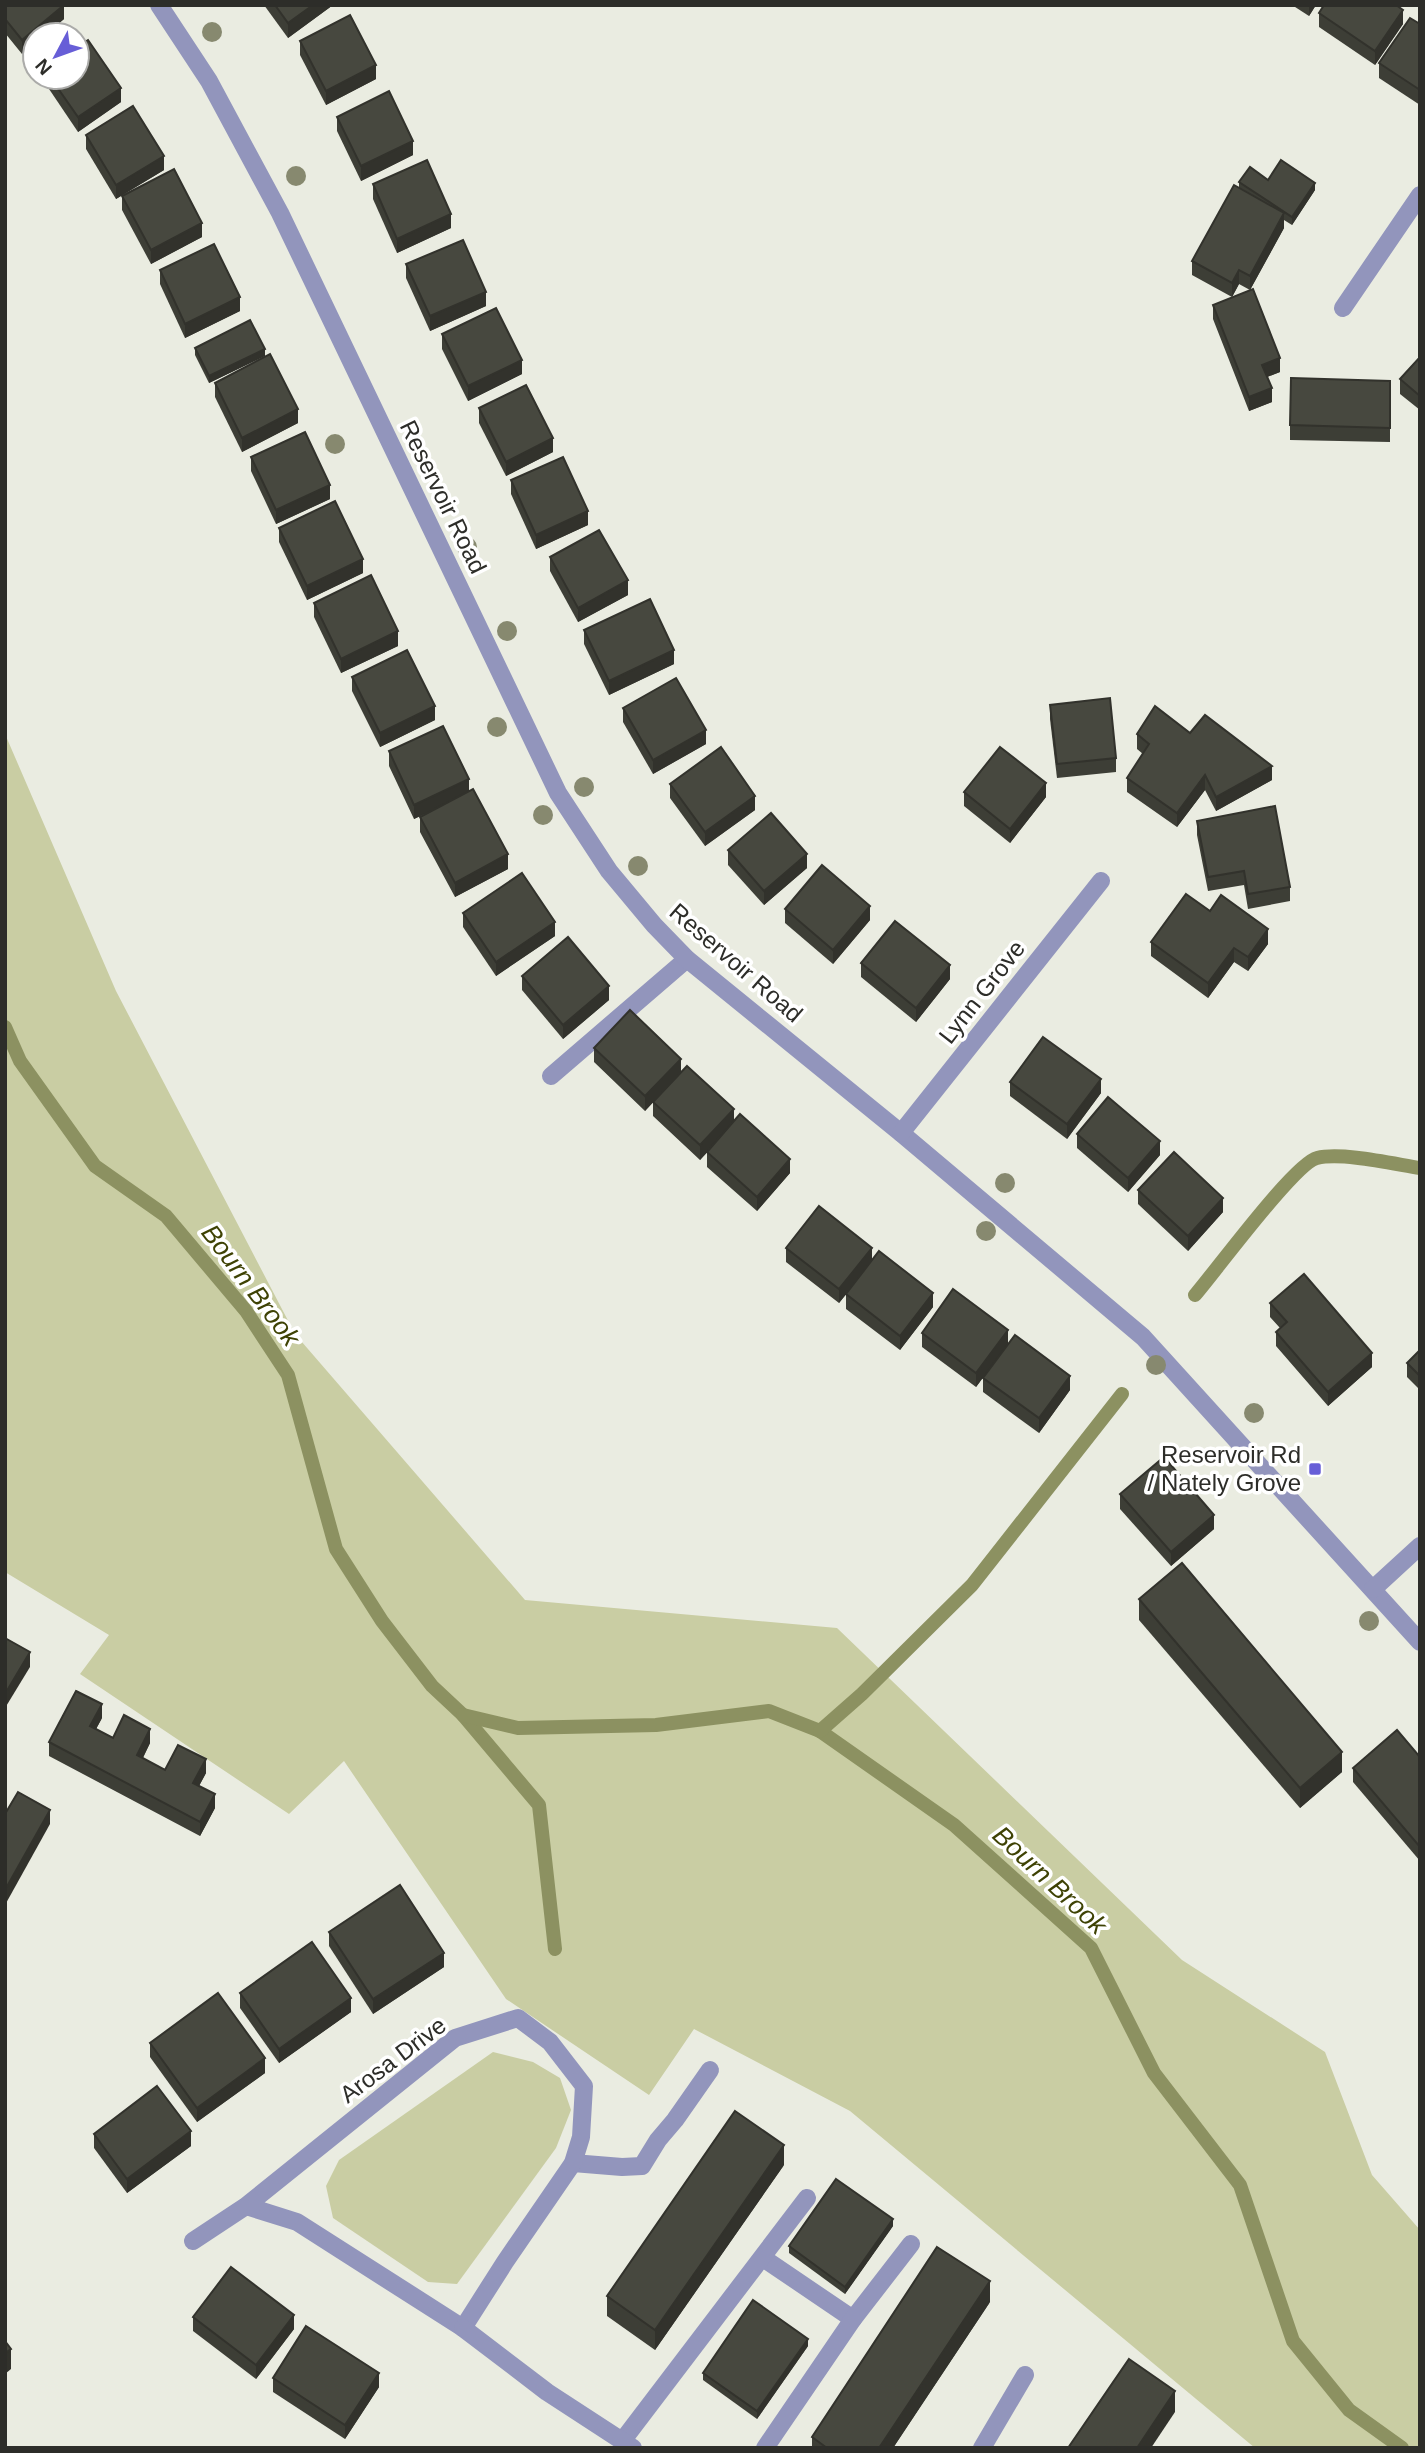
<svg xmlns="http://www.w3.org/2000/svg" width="1425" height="2453" viewBox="0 0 1425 2453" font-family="Arial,sans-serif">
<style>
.green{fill:#c9cda3}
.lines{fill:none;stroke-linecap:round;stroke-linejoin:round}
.stream{stroke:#8c9161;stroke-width:14}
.service{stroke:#9295bc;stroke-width:18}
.minor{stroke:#9295bc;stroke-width:18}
.tree{fill:#87896f}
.wall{fill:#3d3e36}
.shaded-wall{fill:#32322c}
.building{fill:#47483f;stroke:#32322c;stroke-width:2}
.poi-dot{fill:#675ed7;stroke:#fff;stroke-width:2.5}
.labels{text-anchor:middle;stroke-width:7;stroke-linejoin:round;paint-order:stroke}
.street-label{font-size:24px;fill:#2d2d29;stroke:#fff}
.poi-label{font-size:24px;fill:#2d2d29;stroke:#fff;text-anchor:end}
.water-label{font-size:26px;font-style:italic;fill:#3e4204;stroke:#fff}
</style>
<rect width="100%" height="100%" fill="#eaece1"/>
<g class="green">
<polygon points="5,734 116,991 295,1334 525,1600 837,1628 1182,1960 1325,2052 1372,2175 1420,2230 1420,2448 1255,2448 850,2111 694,2029 649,2095 506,1999 344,1761 289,1814 80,1674 109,1635 5,1572"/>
<polygon points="493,2052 533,2062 560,2078 571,2110 556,2148 457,2284 428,2282 333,2218 326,2186 339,2160"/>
</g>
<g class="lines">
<g class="stream">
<polyline points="5,1027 20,1061 95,1166 166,1216 246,1311 288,1375 336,1549 382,1621 432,1686 463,1715 539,1805 555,1949"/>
<path d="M1195 1295C1215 1272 1295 1163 1317 1158 1342 1152 1394 1164 1420 1168"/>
<polyline points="463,1715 518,1728 656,1725 769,1711 820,1731 954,1825 1091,1948 1154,2073 1240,2185 1293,2341 1349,2410 1402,2448"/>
<polyline points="820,1731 862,1694 972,1585 1122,1394"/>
</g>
<g class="service">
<polyline points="551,1076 687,959"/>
<polyline points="573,2163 622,2167 642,2166 658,2140 675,2120 710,2070"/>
<polyline points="763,2258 853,2319"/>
<polyline points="623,2440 807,2198"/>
<polyline points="765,2448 853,2319 911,2244"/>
</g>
<g class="minor">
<polyline points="159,5 209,81 280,213 558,793 609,871 654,925 687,959 901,1133 1143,1337 1420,1642"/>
<polyline points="1343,308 1420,195"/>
<polyline points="901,1133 1101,881"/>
<polyline points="1373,1589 1420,1546"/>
<polyline points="193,2241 246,2206 297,2222 463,2328 505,2262 573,2163 581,2137 584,2086 550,2042 518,2018 455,2038 246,2206"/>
<polyline points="463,2328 547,2392 633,2448"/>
<polyline points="982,2448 1025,2375"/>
</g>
</g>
<g class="tree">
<circle cx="212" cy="32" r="10"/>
<circle cx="296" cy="176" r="10"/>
<circle cx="335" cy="444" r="10"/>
<circle cx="467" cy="547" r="10"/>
<circle cx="507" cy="631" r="10"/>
<circle cx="497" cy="727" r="10"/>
<circle cx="584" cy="787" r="10"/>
<circle cx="543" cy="815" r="10"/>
<circle cx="638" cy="866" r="10"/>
<circle cx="1005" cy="1183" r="10"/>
<circle cx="986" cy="1231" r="10"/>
<circle cx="1156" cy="1365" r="10"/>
<circle cx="1254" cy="1413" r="10"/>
<circle cx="1369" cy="1621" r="10"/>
</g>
<g class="wall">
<polygon points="5,5 64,19 45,35 35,35 35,43 22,54 5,33"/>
<polygon points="264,5 333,5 288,38"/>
<polygon points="1292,5 1316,5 1309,16"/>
<polygon points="1319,13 1403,24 1375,65 1319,27"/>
<polygon points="1420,24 1420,105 1379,78 1379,63"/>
<polygon points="300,41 376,79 326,105 300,55"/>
<polygon points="45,77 77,77 121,102 78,132 45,83"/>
<polygon points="337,117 413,155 361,181 337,131"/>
<polygon points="86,135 164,170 116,199 86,149"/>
<polygon points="1268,180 1315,190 1292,225 1284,220 1284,228 1250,290 1280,372 1267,377 1272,402 1249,411 1213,319 1213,305 1250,290 1239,284 1232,297 1192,275 1192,261 1239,188 1239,182"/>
<polygon points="373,184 451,228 397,253 373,199"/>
<polygon points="122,196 202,237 151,264 122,210"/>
<polygon points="406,264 486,306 430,331 406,278"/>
<polygon points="160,270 240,311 185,338 160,284"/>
<polygon points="442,334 522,374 468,401 442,349"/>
<polygon points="195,348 265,356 209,383 195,355"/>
<polygon points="1420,357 1420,410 1400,394 1400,379"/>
<polygon points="1390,381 1390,442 1290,440 1290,425"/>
<polygon points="215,383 298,423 242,452 215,397"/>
<polygon points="479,408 553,452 506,476 479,423"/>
<polygon points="251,457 330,499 276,524 251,471"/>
<polygon points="511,480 588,525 536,549 511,494"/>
<polygon points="279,528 363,573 307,600 279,542"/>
<polygon points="550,557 628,595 578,622 550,571"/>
<polygon points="314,603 398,646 341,673 314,617"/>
<polygon points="584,630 674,664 609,695 584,644"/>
<polygon points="352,677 435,720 380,747 352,691"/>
<polygon points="1050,705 1116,758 1116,772 1057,778 1050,719"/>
<polygon points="623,708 706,744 653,774 623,722"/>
<polygon points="1137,734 1272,780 1216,811 1205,790 1177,827 1127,792 1127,778 1143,754 1137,749"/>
<polygon points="389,751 469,791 508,869 455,897 420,832 420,817 436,808 414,819 389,766"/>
<polygon points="670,784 755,810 705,846 670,798"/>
<polygon points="964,792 1046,797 1010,843 964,806"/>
<polygon points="1197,821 1290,887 1290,901 1248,909 1244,885 1208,891 1197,835"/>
<polygon points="728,850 807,868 764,905 728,865"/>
<polygon points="785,909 870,920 833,964 785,923"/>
<polygon points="1210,911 1268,944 1248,971 1234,962 1208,998 1151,956 1151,942"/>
<polygon points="463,913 555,936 496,976 463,927"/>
<polygon points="861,963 950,979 916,1022 861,977"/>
<polygon points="522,976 609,1000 563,1039 522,990"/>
<polygon points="594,1048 681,1072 790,1173 757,1211 707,1167 707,1152 700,1160 653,1116 653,1102 645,1111 594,1062"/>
<polygon points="1010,1082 1101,1093 1067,1139 1010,1096"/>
<polygon points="1077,1134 1160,1155 1128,1192 1077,1148"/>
<polygon points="1138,1190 1223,1212 1188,1251 1138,1204"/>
<polygon points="786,1248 872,1261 933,1307 900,1350 846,1309 846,1294 852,1287 839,1303 786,1262"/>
<polygon points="1270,1303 1372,1367 1328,1406 1276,1346 1276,1332 1280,1328 1270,1317"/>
<polygon points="922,1333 1008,1344 976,1387 922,1347"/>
<polygon points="1420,1350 1420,1390 1407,1377 1407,1363"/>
<polygon points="983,1378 1070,1390 1039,1433 983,1392"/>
<polygon points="1120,1494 1214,1529 1171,1566 1120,1509"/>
<polygon points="1139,1599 1342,1772 1300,1808 1139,1620"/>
<polygon points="102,1718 96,1729 113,1738 150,1743 143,1758 165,1770 206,1773 199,1786 215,1808 200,1836 49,1756 49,1742"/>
<polygon points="1420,1757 1420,1861 1353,1782 1353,1768"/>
<polygon points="329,1932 444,1967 373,2014 329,1946"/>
<polygon points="240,1993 351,2012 279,2063 240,2008"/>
<polygon points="150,2043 265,2073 197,2122 150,2057"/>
<polygon points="94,2134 191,2146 127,2193 94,2148"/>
<polygon points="784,2165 655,2350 607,2316 607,2296"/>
<polygon points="893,2226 845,2294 789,2253 789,2246"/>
<polygon points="990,2302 893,2448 812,2448 812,2437"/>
<polygon points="193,2317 294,2329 256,2379 193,2331"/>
<polygon points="808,2346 757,2419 703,2380 703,2373"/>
<polygon points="273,2378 379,2387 345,2439 273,2392"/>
</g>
<g class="shaded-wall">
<polygon points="64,5 64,19 45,35 35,35 35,43 22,54 22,40"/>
<polygon points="313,5 333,5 288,38 288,23"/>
<polygon points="1309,5 1316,5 1309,16"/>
<polygon points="1403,10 1403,24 1375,65 1375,51"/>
<polygon points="376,65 376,79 326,105 326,91"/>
<polygon points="121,88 121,102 78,132 78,117"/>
<polygon points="413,141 413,155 361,181 361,166"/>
<polygon points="164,156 164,170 116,199 116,185"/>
<polygon points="1315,183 1315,190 1292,225 1292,217"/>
<polygon points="1284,213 1284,228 1250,290 1250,276"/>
<polygon points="451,214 451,228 397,253 397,239"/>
<polygon points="202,223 202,237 151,264 151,250"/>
<polygon points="1239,270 1239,284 1232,297 1232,283"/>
<polygon points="486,292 486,306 430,331 430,316"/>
<polygon points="240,297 240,311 185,338 185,324"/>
<polygon points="265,349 265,356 209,383 209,376"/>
<polygon points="1280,358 1280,372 1262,379 1262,365"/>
<polygon points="522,360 522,374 468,401 468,386"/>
<polygon points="1272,388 1272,402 1249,411 1249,397"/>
<polygon points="298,409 298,423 242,452 242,438"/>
<polygon points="553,438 553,452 506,476 506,462"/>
<polygon points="330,485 330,499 276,524 276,510"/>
<polygon points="588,511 588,525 536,549 536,535"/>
<polygon points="363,559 363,573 307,600 307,586"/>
<polygon points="628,580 628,595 578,622 578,608"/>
<polygon points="398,631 398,646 341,673 341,659"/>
<polygon points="674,650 674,664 609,695 609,681"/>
<polygon points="435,706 435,720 380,747 380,733"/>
<polygon points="706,730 706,744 653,774 653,760"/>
<polygon points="1272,766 1272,780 1216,811 1216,797"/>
<polygon points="1205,775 1205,790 1177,827 1177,813"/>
<polygon points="469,779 469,793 414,819 414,805"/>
<polygon points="1046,783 1046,797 1010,843 1010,829"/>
<polygon points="755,796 755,810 705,846 705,832"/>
<polygon points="508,854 508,869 455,897 455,883"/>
<polygon points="807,854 807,868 764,905 764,891"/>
<polygon points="870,906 870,920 833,964 833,950"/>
<polygon points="555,922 555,936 496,976 496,962"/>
<polygon points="1268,929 1268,944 1248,971 1248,957"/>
<polygon points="1234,948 1234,962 1208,998 1208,983"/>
<polygon points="950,965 950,979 916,1022 916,1008"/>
<polygon points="609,986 609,1000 563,1039 563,1025"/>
<polygon points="681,1059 681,1073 645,1111 645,1096"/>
<polygon points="1101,1079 1101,1093 1067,1139 1067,1124"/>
<polygon points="734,1109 734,1124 700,1160 700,1145"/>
<polygon points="1160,1141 1160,1155 1128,1192 1128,1178"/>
<polygon points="790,1159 790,1173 757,1211 757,1197"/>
<polygon points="1223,1198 1223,1212 1188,1251 1188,1236"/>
<polygon points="872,1248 872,1262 839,1303 839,1289"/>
<polygon points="933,1293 933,1307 900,1350 900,1336"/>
<polygon points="1008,1330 1008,1344 976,1387 976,1373"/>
<polygon points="1372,1353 1372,1367 1328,1406 1328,1392"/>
<polygon points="1070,1376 1070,1390 1039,1433 1039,1418"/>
<polygon points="1214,1515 1214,1529 1171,1566 1171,1552"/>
<polygon points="30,1652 30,1667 5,1708 5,1694"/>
<polygon points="102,1704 102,1718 90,1740 90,1726"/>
<polygon points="150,1729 150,1743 137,1769 137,1755"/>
<polygon points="1342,1752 1342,1772 1300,1808 1300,1788"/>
<polygon points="206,1759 206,1773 193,1797 193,1783"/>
<polygon points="215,1794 215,1808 200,1836 200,1822"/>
<polygon points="50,1810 50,1824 5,1905 5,1890"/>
<polygon points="444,1953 444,1967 373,2014 373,1999"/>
<polygon points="351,1998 351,2012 279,2063 279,2049"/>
<polygon points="265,2058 265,2073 197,2122 197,2108"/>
<polygon points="191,2131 191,2146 127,2193 127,2179"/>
<polygon points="784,2145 784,2165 655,2350 655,2330"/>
<polygon points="893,2219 893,2226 845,2294 845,2287"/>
<polygon points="990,2281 990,2302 893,2448 879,2448"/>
<polygon points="294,2315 294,2329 256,2379 256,2365"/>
<polygon points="808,2339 808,2346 757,2419 757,2411"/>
<polygon points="11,2349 11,2369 5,2374 5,2353"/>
<polygon points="379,2373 379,2387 345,2439 345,2425"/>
<polygon points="1175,2391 1175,2412 1151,2448 1137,2448"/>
</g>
<g class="building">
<polygon points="5,5 64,5 22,40 5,19"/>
<polygon points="275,5 313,5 288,23"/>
<polygon points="1324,5 1396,5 1403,10 1375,51 1319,13"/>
<polygon points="350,15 376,65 326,91 300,41"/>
<polygon points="1410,18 1420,24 1420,90 1379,63"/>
<polygon points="88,40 121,88 78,117 50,77 77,77 77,47"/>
<polygon points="389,91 413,141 361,166 337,117"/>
<polygon points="133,106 164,156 116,185 86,135"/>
<polygon points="427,160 451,214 397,239 373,184"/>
<polygon points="1281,160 1315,183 1292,217 1239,182 1250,167 1268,180"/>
<polygon points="174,169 202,223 151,250 122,196"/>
<polygon points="1234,185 1284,213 1250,276 1239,270 1232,283 1192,261"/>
<polygon points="463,240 486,292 430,316 406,264"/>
<polygon points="214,244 240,297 185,324 160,270"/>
<polygon points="1253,289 1280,358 1262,365 1272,388 1249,397 1213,305"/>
<polygon points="496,308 522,360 468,386 442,334"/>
<polygon points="250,320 265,349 209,376 195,348"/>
<polygon points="270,354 298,409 242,438 215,383"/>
<polygon points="1420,357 1420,396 1400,379"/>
<polygon points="1291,378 1390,381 1390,428 1290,425"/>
<polygon points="526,385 553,438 506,462 479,408"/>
<polygon points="305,432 330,485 276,510 251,457"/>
<polygon points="563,457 588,511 536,535 511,480"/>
<polygon points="335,501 363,559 307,586 279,528"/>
<polygon points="599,530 628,580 578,608 550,557"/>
<polygon points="371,575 398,631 341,659 314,603"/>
<polygon points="650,599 674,650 609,681 584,630"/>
<polygon points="407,650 435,706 380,733 352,677"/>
<polygon points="676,678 706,730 653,760 623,708"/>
<polygon points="1110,698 1116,758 1057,764 1050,705"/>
<polygon points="1155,706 1190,733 1205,715 1272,766 1216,797 1205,775 1177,813 1127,778 1149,744 1137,734"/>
<polygon points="443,726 469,779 414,805 389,751"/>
<polygon points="721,747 755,796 705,832 670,784"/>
<polygon points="1000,747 1046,783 1010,829 964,792"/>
<polygon points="473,789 508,854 455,883 420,817"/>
<polygon points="1275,806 1290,887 1248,894 1244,871 1208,877 1197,821"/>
<polygon points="771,813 807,854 764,891 728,850"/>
<polygon points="822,865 870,906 833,950 785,909"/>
<polygon points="522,873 555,922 496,962 463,913"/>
<polygon points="1186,894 1210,911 1221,895 1268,929 1248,957 1234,948 1208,983 1151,942"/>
<polygon points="895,921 950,965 916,1008 861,963"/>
<polygon points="568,937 609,986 563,1025 522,976"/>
<polygon points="630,1010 681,1059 645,1096 594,1048"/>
<polygon points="1043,1037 1101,1079 1067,1124 1010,1082"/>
<polygon points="687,1066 734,1109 700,1145 653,1102"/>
<polygon points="1108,1097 1160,1141 1128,1178 1077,1134"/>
<polygon points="740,1114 790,1159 757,1197 707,1152"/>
<polygon points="1174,1152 1223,1198 1188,1236 1138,1190"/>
<polygon points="819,1206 872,1248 839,1289 786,1248"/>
<polygon points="879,1251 933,1293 900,1336 846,1294"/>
<polygon points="1304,1274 1372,1353 1328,1392 1276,1332 1287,1322 1270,1303"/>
<polygon points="953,1289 1008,1330 976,1373 922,1333"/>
<polygon points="1015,1335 1070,1376 1039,1418 983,1378"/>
<polygon points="1420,1350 1420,1376 1407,1363"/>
<polygon points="1164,1457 1214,1515 1171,1552 1120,1494"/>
<polygon points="1182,1563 1342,1752 1300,1788 1139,1599"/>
<polygon points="5,1638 30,1652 5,1694"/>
<polygon points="76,1691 102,1704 90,1726 113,1738 124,1715 150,1729 137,1755 165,1770 178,1745 206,1759 193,1783 215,1794 200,1822 49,1742"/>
<polygon points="1397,1730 1420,1757 1420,1847 1353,1768"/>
<polygon points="18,1792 50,1810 5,1890 5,1814"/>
<polygon points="400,1885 444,1953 373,1999 329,1932"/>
<polygon points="312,1942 351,1998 279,2049 240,1993"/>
<polygon points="218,1993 265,2058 197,2108 150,2043"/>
<polygon points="157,2086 191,2131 127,2179 94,2134"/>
<polygon points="735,2111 784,2145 655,2330 607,2296"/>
<polygon points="836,2179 893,2219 845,2287 789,2246"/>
<polygon points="937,2247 990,2281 879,2448 827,2448 812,2437"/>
<polygon points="231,2267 294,2315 256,2365 193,2317"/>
<polygon points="753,2300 808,2339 757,2411 703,2373"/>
<polygon points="306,2326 379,2373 345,2425 273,2378"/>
<polygon points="5,2341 11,2349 5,2353"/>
<polygon points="1129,2359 1175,2391 1137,2448 1068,2448"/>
</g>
<rect class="poi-dot" x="1308" y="1462" width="14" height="14" rx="3.5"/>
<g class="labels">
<g class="street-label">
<text transform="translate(443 497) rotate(64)" y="8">Reservoir Road</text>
<text transform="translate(736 963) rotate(41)" y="8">Reservoir Road</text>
<text transform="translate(982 992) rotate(-52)" y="8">Lynn Grove</text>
<text transform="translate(393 2060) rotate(-37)" y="8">Arosa Drive</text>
</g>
<g class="poi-label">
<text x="1301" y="1463">Reservoir Rd<tspan x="1301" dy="28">/ Nately Grove</tspan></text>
</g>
<g class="water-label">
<text transform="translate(251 1285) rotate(53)" y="9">Bourn Brook</text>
<text transform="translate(1050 1880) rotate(43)" y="9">Bourn Brook</text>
</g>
</g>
<rect width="1425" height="2453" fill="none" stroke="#2d2d29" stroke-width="14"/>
<g transform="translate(56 56) rotate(229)"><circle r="33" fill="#ffffff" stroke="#ababa9" stroke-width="2"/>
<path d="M0-5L12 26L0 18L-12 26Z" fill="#675ed7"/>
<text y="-10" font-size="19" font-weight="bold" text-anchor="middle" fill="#2d2d29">N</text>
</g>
</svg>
